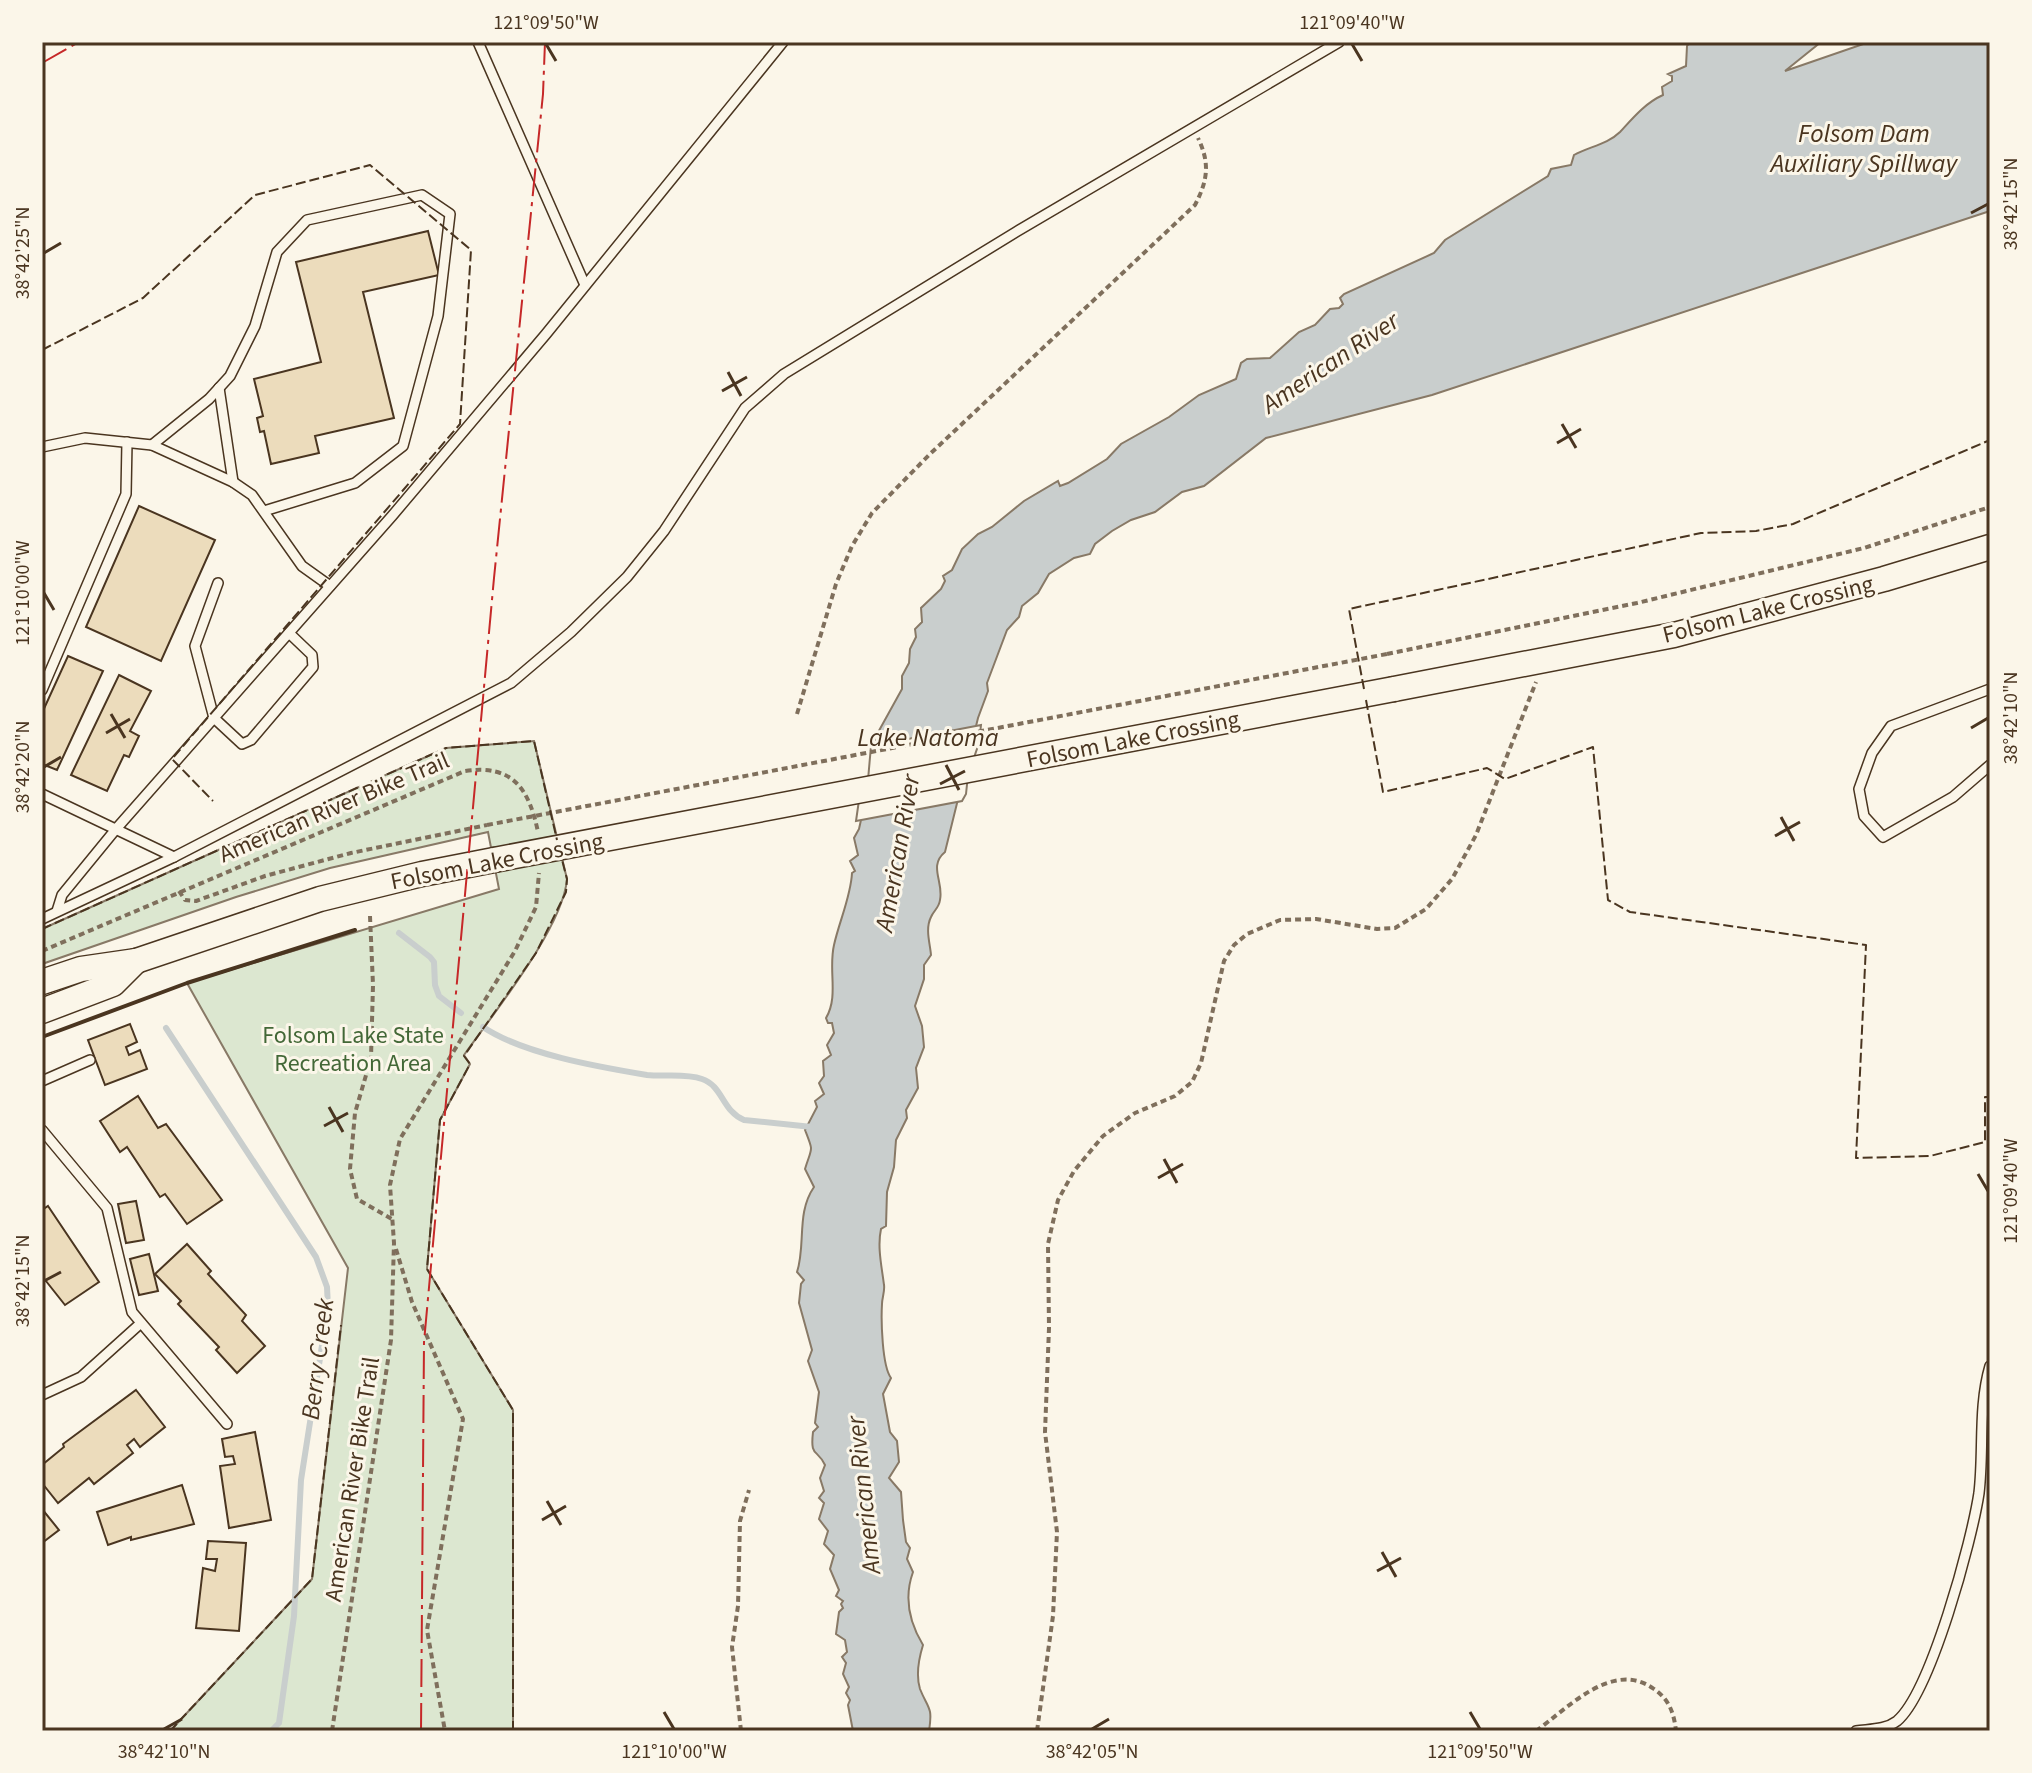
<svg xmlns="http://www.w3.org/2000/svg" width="2032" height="1773" viewBox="0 0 2032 1773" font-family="'Source Sans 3',sans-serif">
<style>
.green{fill:#dce7d0;stroke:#887966;stroke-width:2}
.water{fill:#c9cecd;stroke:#887966;stroke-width:2}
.pier{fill:#fbf6e9;stroke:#887966;stroke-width:2}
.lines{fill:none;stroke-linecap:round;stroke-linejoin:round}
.stream{stroke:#c9cecd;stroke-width:6}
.building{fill:#ecdcbc;stroke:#4a3520;stroke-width:2}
.lane-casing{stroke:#4a3520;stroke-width:12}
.secondary-casing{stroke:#4a3520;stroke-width:27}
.path{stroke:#7f6f5c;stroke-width:4;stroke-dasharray:6 4;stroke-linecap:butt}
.lane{stroke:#fbf6e9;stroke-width:9}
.secondary{stroke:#fbf6e9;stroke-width:24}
.secondary-bridge-casing{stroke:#4a3520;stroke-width:27;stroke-linecap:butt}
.path-bridge{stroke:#7f6f5c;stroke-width:4;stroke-dasharray:6 4;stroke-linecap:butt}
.secondary-bridge{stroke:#fbf6e9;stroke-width:24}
.fence{stroke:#4a3520;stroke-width:2;stroke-dasharray:10 4;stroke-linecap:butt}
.wall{stroke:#4a3520;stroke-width:4}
.power{stroke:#c62828;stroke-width:2;stroke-dasharray:28 6 4 6;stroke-linecap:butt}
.ticks{fill:none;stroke:#4a3520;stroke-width:3}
.labels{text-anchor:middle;stroke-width:6;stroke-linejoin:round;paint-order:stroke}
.street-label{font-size:24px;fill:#4a3520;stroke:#fbf6e9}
.park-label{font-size:24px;fill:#436837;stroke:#fbf6e9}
.water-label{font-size:26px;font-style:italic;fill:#4a3520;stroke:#fbf6e9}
.neatline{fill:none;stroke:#4a3520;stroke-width:3}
.ticks-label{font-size:20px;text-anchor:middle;fill:#4a3520}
</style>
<rect width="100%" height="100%" fill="#fbf6e9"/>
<path class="green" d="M534 741 567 879C563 928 493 1014 464 1055L470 1064 440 1120 427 1269 513 1410V1731H170L312 1579 348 1268 187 983 499 889 488 832 330 868 236 897 42 964V929L446 748Z"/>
<path class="water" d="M1690 42H1821L1785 71 1869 42H1990V211L1432 395 1266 438 1204 486 1182 492 1155 512 1131 520 1112 531 1095 544 1090 554 1074 558 1049 574 1038 593 1022 606 1019 617 1007 630 987 683 988 691 978 718 945 852C928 866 944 882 940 900 939 908 934 910 931 917 925 929 930 943 931 955L924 965V979L915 1006 922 1026 924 1047 916 1068 918 1088 906 1110 907 1118 896 1140 894 1167 887 1192 886 1226 881 1229C877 1247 882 1268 884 1285 885 1291 882 1298 882 1304 881 1320 882 1366 891 1378L883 1394 890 1432 897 1441 899 1462 889 1478 901 1492 903 1520 906 1542 910 1548 907 1559 913 1572C904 1597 909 1622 923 1645 919 1658 916 1676 920 1689 928 1709 933 1706 929 1731H853L848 1705 850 1700 846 1693 849 1687 843 1674 846 1663 842 1657 847 1652 845 1640 836 1634 839 1612 843 1608 841 1604 843 1601 836 1596 839 1590 830 1569 834 1555 824 1544 828 1531 819 1519 824 1503 819 1498 824 1491 820 1478 825 1465C817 1448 810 1458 813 1432L818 1427 815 1423 819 1392 808 1361 812 1350 799 1303 801 1284 804 1280 797 1272C806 1245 796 1213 814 1187L805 1169C812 1146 814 1153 805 1130L817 1107 815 1101 824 1094 819 1083 824 1076 823 1061 831 1055 827 1045 834 1033 832 1023H828L826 1018C839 996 828 970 834 945 839 922 851 896 852 873L855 871 850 861 858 855 854 838 859 829 873 766 876 736 902 689V676L909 663 910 649 916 637 915 629 922 622 921 608 941 589 945 581 943 576 952 570 962 549 978 534 992 527 1024 501 1058 481 1060 486 1068 483 1107 459 1121 444 1169 417 1199 395 1236 379 1241 363 1247 359 1270 358 1299 332 1315 325 1330 309 1339 308 1343 304 1340 298 1344 294 1434 253 1445 240 1548 176 1551 169 1571 165 1574 155C1588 147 1608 144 1620 132 1632 119 1645 103 1663 95L1662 87 1672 81V76L1668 74 1686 66 1687 46Z"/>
<polygon class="pier" points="981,725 979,743 968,775 966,794 962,801 856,821 859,800 868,780 871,746"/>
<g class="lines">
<g class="stream">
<polyline points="399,933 430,957 434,962 435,985 439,996 461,1013"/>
<path d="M483 1027C523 1054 599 1067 647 1075 665 1077 685 1073 702 1079 723 1086 722 1111 744 1120L812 1127"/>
<polyline points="166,1028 316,1257 327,1287 328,1307 301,1480 294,1616 279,1723 271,1731"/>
</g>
</g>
<g class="building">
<polygon points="428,231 439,275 363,292 394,418 315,436 319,453 271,464 264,431 260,432 257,418 263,416 254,379 321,362 296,262"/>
<polygon points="139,506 215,540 161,661 86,627"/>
<polygon points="68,656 103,671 57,770 42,764 42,713"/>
<polygon points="119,675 151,691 130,731 139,736 129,757 124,755 107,791 71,775"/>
<polygon points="130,1024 137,1042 126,1047 129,1055 140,1050 147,1069 105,1085 88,1040"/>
<polygon points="138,1096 158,1128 166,1124 222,1200 187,1224 165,1194 160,1197 127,1147 120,1152 100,1121"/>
<polygon points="136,1201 144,1240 126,1243 118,1204"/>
<polygon points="48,1206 99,1282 65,1305 42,1276 42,1210"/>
<polygon points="187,1244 211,1271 208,1274 246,1315 242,1321 265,1346 237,1373 216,1350 219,1347 178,1304 181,1301 155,1274"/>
<polygon points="149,1254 158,1291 139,1295 130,1259"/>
<polygon points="136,1390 165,1427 140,1447 134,1439 127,1445 133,1453 94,1484 89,1478 58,1503 42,1483 42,1465 64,1447 63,1444"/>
<polygon points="255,1432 271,1520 229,1528 220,1466 235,1464 233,1456 225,1457 222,1439"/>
<polygon points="182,1485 194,1524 131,1540 131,1537 108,1545 97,1512"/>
<polygon points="42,1509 59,1530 42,1543"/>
<polygon points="208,1541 246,1543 239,1631 196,1628 203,1568 215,1571 217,1559 206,1559"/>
</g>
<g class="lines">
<g class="lane-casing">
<g id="lane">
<polyline points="478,42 585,285"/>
<polyline points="219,388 233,482"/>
<polyline points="152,445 209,399 230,376 255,326 277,252 307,220 422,195 450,214 438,316 403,446 355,483 264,511"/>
<polyline points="42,447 85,438 152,445 233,482 252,495 302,566 330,586"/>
<polyline points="218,583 195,646 214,718 242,744 251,740 313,667 312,655 289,633"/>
<polyline points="1990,689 1891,726 1872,753 1859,789 1864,816 1883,837 1953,797 1990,765"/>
<polyline points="42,690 126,494 127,442"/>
<polyline points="42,794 174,857"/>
<polyline points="57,911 62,895 116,829 392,516 546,334 783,42"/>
<polyline points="42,919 174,857 511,683 571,632 627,577 664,531 745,408 784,374 1016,232 1339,42"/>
<polyline points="42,1081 90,1060"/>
<polyline points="42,1130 107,1208 132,1312 227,1424"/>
<polyline points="42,1395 81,1377 141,1323"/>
<path d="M1856 1731C1870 1729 1885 1730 1897 1721 1931 1692 1972 1540 1979 1493 1984 1451 1978 1407 1990 1366"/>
</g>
</g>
<g class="secondary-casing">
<g id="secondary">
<polyline points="1394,689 1674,635 1884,579 1990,547"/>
<polyline points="42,982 81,969 136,961 320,899 422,874 494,860"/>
<polyline points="42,1011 113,984 136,961"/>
</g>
</g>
<g class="path">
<polyline points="1387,654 1637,603 1864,548 1990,507"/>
<path d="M797 714 836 584 852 546 872 513 930 454 1195 205C1208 180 1210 163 1198 138"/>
<polyline points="179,891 185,900 196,901 265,876 351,853 487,825"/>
<polyline points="370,916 373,985 371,1058 355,1113 350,1169 357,1199 392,1219"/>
<path d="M42 951 465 771C513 764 529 789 538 832"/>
<polyline points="396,1249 412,1302 463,1419 427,1630 445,1731"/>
<polyline points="332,1731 391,1340 394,1243 390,1185 400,1139 515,951 536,907 539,873"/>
<polyline points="741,1731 732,1647 738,1606 740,1521 749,1490"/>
<polyline points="1037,1731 1053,1616 1057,1532 1045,1432 1049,1328 1048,1244 1058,1200 1074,1171 1103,1136 1135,1113 1175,1096 1192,1082 1201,1063 1224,961 1234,945 1247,934 1280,920 1316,919 1377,929 1395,928 1426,909 1452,879 1476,835 1536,682"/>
<path d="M1536 1731C1568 1708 1613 1659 1654 1689 1669 1699 1674 1713 1676 1731"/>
</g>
<use href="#lane" class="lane"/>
<use href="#secondary" class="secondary"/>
<g class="secondary-bridge-casing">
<polyline id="secondary-bridge" points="494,860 1394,689"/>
</g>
<polyline class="path-bridge" points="487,825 1387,654"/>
<use href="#secondary-bridge" class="secondary-bridge"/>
<g class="fence">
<polyline points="42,350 143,298 255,195 370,165 471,250 460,424 172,759 213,801"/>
<polyline points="1364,689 1349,609 1701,533 1756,531 1793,524 1990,440"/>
<polyline points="1366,700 1383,792 1487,768 1505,779 1593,747 1608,900 1630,912 1866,945 1856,1158 1930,1156 1985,1142 1985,1097 1990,1097"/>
<polyline points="42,929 446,748 534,741 557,840"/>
<polyline points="170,1731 312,1579 341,1325"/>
<polyline points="513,1731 513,1410 427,1269 440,1120 470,1064 464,1056 536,953 566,892 567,879 560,852"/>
</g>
<polyline class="wall" points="42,1037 187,983 355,930"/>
<g class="power">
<polyline points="42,63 79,42"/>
<polyline points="421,1731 424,1342 494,578 543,94 545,42"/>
</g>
</g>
<path class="ticks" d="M546 44 556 61M1352 44 1362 61M1971 213 1988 204M44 253 61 243M728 372 741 396M722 391 747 377M1562 424 1576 448M1557 443 1581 429M44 593 54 610M111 714 125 738M1971 728 1988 718M106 733 130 719M946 765 959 790M44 767 61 757M940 784 965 771M1781 817 1794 841M1775 836 1800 822M329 1107 343 1132M324 1126 348 1113M1164 1159 1177 1183M1978 1174 1988 1191M1158 1178 1183 1164M44 1281 61 1272M547 1501 561 1525M542 1520 566 1506M1382 1552 1396 1577M1377 1571 1401 1558M664 1712 674 1729M1470 1712 1480 1729M164 1729 182 1719M1092 1729 1109 1719"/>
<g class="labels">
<g class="street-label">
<text transform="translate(1768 609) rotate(-14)" y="8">Folsom Lake Crossing</text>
<text transform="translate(1133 739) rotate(-11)" y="8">Folsom Lake Crossing</text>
<text transform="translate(334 807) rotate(-23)" y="8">American River Bike Trail</text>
<text transform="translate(497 861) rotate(-11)" y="8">Folsom Lake Crossing</text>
<text transform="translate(352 1479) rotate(-81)" y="8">American River Bike Trail</text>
</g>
<g class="park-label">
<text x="353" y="1043">Folsom Lake State<tspan x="353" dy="28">Recreation Area</tspan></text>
</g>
<g class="water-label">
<text x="1864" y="142">Folsom Dam<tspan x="1864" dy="30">Auxiliary Spillway</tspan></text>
<text transform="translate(1330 362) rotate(-34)" y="9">American River</text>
<text x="928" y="746">Lake Natoma</text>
<text transform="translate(897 853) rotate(-80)" y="9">American River</text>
<text transform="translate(317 1359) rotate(-83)" y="9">Berry Creek</text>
<text transform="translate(863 1495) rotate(-96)" y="9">American River</text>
</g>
</g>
<rect width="2032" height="1773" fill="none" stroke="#fbf6e9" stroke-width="88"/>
<rect x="44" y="44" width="1944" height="1685" class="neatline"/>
<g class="ticks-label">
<text x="546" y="29">121°09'50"W</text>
<text x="1352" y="29">121°09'40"W</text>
<text transform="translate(2010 204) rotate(-90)" y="7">38°42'15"N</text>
<text transform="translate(22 253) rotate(-90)" y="7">38°42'25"N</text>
<text transform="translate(22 593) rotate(-90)" y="7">121°10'00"W</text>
<text transform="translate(2010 718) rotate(-90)" y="7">38°42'10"N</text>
<text transform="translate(22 767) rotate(-90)" y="7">38°42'20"N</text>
<text transform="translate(2010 1191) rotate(-90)" y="7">121°09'40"W</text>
<text transform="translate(22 1281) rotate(-90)" y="7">38°42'15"N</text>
<text x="164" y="1758">38°42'10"N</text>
<text x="674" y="1758">121°10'00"W</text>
<text x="1092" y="1758">38°42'05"N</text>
<text x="1480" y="1758">121°09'50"W</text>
</g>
</svg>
